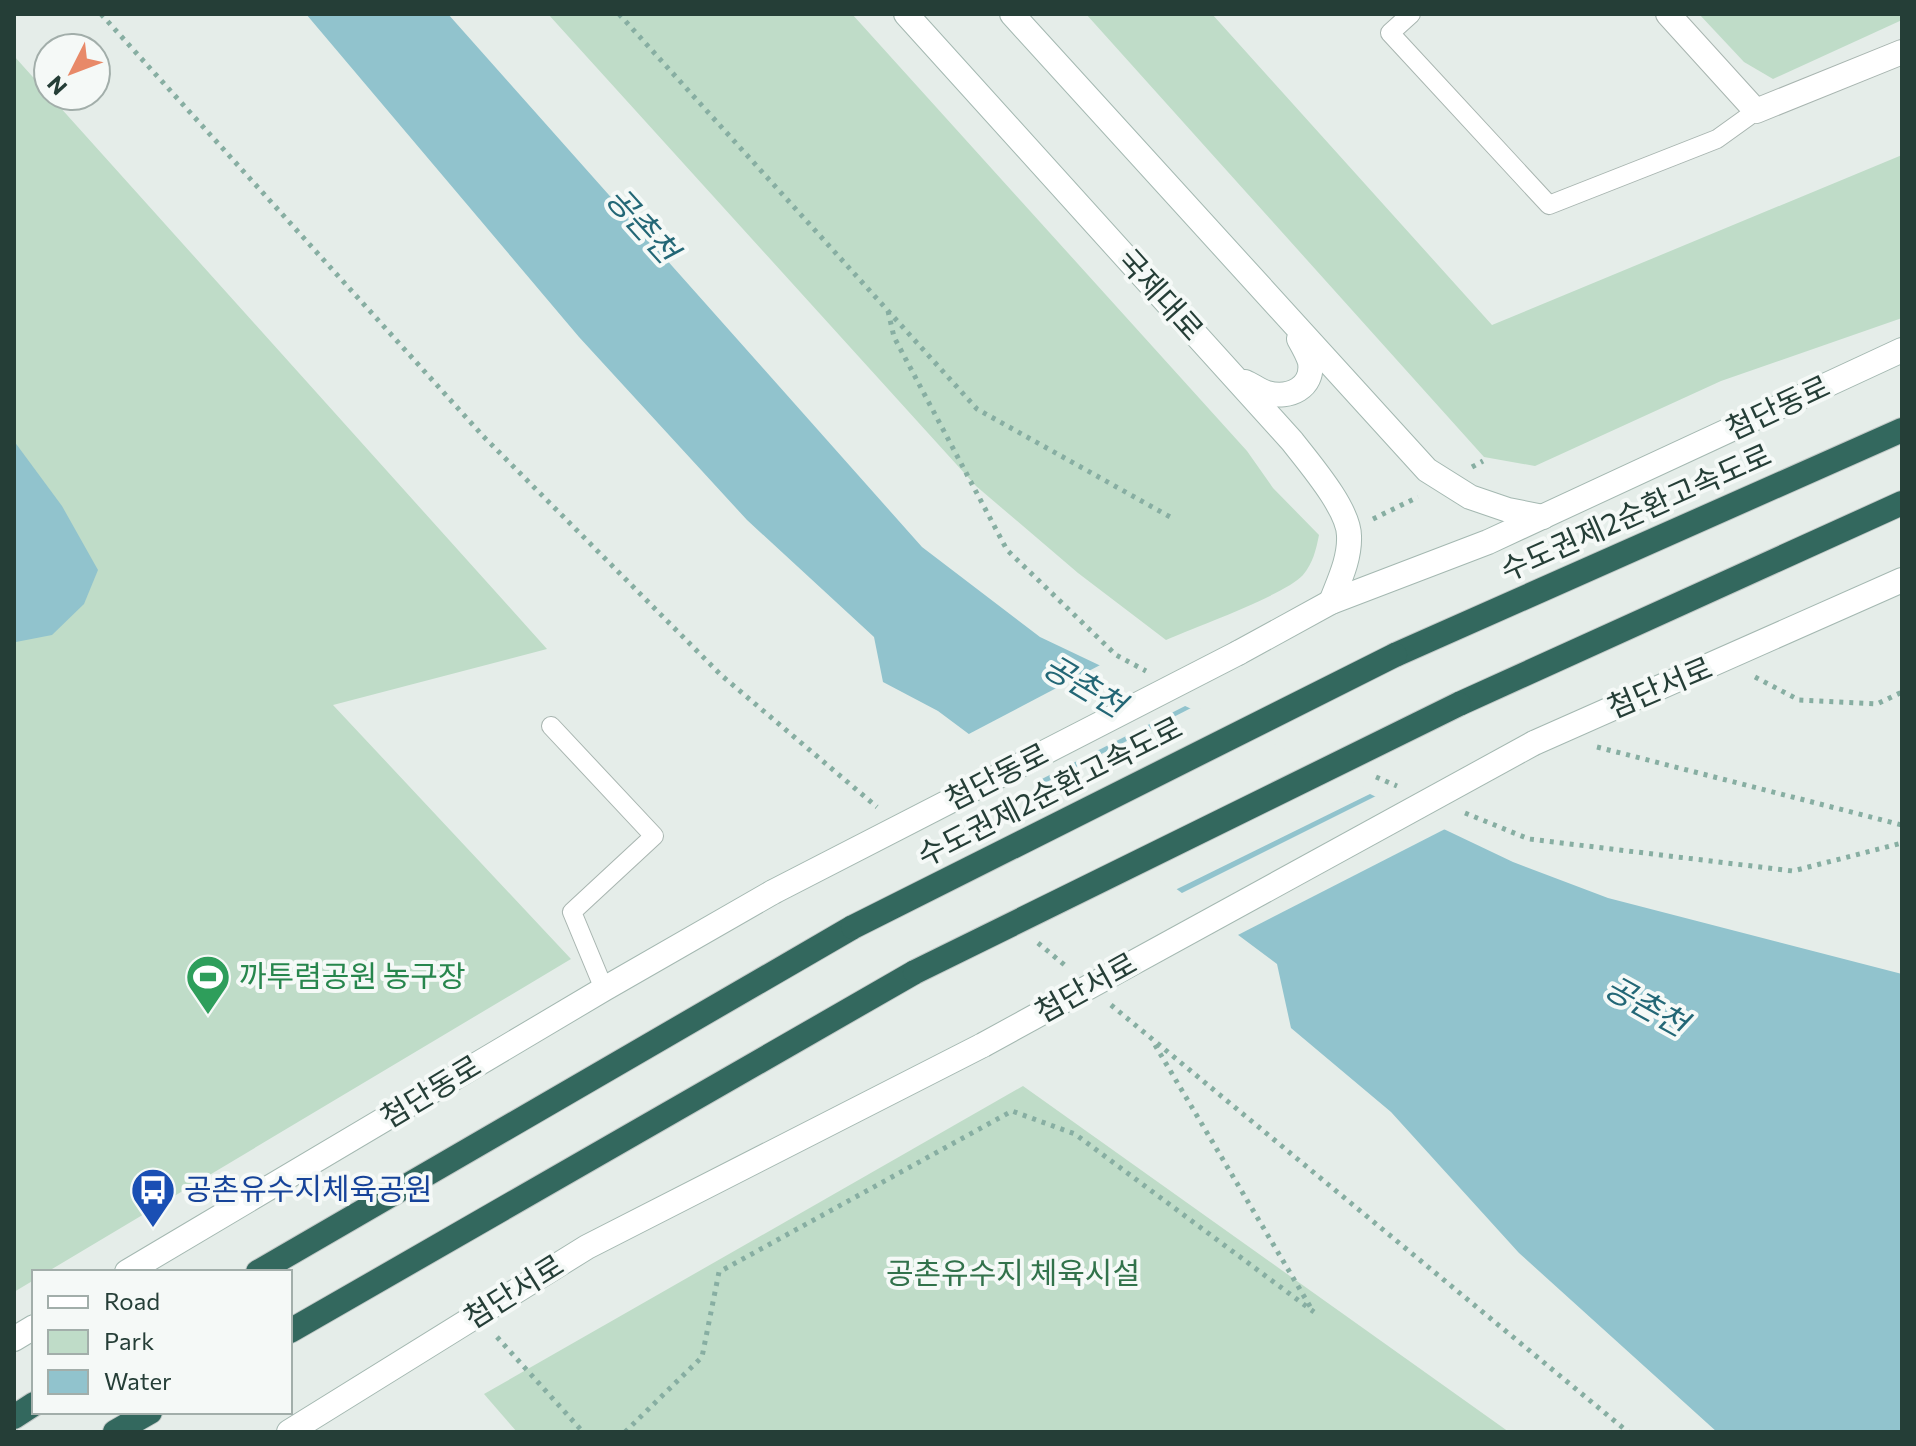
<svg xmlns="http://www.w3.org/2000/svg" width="1916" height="1446" viewBox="0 0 1916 1446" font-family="Commissioner,'Noto Sans KR',sans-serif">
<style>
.green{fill:#bfdcc8}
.water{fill:#91c3cd}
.pier{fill:#e5ede9}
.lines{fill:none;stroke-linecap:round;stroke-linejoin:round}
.lane-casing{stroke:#a8b5b0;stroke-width:20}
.street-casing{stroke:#a8b5b0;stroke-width:26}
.secondary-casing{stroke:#a4b8b1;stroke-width:26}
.highway-casing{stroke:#c2c9c7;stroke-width:26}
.path{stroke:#87aea2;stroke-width:5;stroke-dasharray:4 6;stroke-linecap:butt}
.lane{stroke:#fff;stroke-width:18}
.street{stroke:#fff;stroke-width:24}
.secondary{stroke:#fff;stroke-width:24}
.highway{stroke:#33685e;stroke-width:24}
.secondary-bridge-casing{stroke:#a4b8b1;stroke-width:26;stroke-linecap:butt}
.highway-bridge-casing{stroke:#c2c9c7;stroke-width:26;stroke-linecap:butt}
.secondary-bridge{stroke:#fff;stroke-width:24}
.highway-bridge{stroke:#33685e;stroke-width:24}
.labels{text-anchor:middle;stroke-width:8;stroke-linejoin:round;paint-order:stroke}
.street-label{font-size:30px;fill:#253e37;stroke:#f5f9f7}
.leisure-label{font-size:30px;fill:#27864d;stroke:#f5f9f7;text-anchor:start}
.transit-label{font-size:30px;fill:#164399;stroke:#f5f9f7;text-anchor:start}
.park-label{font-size:30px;fill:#32724b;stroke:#f5f9f7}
.water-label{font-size:32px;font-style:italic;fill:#236776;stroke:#f5f9f7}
</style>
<rect width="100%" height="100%" fill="#e5ede9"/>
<g class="green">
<path d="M548 14H852L1247 451 1273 488 1319 535C1316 550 1313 563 1303 575 1285 595 1195 627 1166 640L1078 573 976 486Z"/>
<polygon points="1086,14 1212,14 1492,325 1902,155 1902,318 1721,381 1535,466 1484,457"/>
<polygon points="1699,14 1902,14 1902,20 1773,79 1744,62"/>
<polygon points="14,56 547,649 333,705 571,959 47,1272 34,1272 34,1280 14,1292"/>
<polygon points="1023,1086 1509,1432 517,1432 484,1394"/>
</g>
<g class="water">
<polygon points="306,14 448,14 922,547 1040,637 1513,862 1608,898 1902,974 1902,1432 1717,1432 1519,1253 1391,1112 1291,1028 1277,964 938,711 883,682 874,637 747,520 579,337"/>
<polygon points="14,441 62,506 98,570 84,604 52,635 16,642 14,640"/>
</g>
<g class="pier">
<polygon points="1104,663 1189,704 1030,785 965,736"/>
<polygon points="1195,706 1374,792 1173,891 1035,788"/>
<polygon points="1380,794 1449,827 1234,937 1178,895"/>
</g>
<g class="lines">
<g class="lane-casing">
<g id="lane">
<polyline points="1411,14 1390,33 1549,205 1717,139 1756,111"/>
<polyline points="551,726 654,836 572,912 604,989"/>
</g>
</g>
<g class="street-casing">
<polyline id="street" points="1668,14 1756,111 1902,52"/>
</g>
<g class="secondary-casing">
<g id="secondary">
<path d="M906 14 1292 441C1309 463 1349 509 1349 536 1350 559 1339 581 1331 602"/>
<polyline points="1012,14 1427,470 1470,497 1508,510 1543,517"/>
<path d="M1245 382C1252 385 1260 391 1267 393 1289 399 1314 388 1310 362 1308 355 1303 346 1299 339"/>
<polyline points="1238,653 1331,602 1488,542 1902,350"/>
<polyline points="1534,743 1902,580"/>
<polyline points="127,1272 604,989 773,892"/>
<polyline points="14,1339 34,1327"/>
<polyline points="289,1432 587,1247 983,1045"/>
</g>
</g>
<g class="highway-casing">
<g id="highway">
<polyline points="1395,655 1902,430"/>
<polyline points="1459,704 1902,503"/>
<polyline points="258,1272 853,927"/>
<polyline points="290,1331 915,972"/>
<polyline points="14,1417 34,1404"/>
<polyline points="115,1432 150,1412"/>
</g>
</g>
<g class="path">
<polyline points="101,14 483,436 721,675 877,807"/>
<polyline points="619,14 977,409 1172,518"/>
<polyline points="888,311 894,337 1007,550 1116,655 1146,671"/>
<polyline points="1472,467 1483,461"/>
<polyline points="1373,519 1418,497"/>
<polyline points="1755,677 1799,700 1877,704 1902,692"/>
<polyline points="1597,747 1902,825"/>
<polyline points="1376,777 1397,786"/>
<polyline points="1465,813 1529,839 1793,871 1902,843"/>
<polyline points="1038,943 1067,967"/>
<polyline points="1111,1005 1628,1432"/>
<polyline points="1155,1045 1311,1308"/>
<polyline points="497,1337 583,1432"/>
<polyline points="625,1432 702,1357 719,1272 1012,1111 1075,1134 1314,1312"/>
</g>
<use href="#lane" class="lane"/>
<use href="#street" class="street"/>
<use href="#secondary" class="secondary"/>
<use href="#highway" class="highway"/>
<g class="secondary-bridge-casing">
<g id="secondary-bridge">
<polyline points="773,892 1238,653"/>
<polyline points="983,1045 1534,743"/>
</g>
</g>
<g class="highway-bridge-casing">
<g id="highway-bridge">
<polyline points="853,927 1395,655"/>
<polyline points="915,972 1459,704"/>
</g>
</g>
<use href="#secondary-bridge" class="secondary-bridge"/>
<use href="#highway-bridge" class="highway-bridge"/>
</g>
<defs>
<g id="stadium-pin" transform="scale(2.3)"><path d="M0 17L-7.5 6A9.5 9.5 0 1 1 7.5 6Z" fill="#2e9e5b" stroke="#f5f9f7"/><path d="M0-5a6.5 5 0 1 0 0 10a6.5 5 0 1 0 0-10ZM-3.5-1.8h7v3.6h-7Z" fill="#fff"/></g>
<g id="bus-pin" transform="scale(2.3)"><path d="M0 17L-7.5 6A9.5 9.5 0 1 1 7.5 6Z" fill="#1a4fb4" stroke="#f5f9f7"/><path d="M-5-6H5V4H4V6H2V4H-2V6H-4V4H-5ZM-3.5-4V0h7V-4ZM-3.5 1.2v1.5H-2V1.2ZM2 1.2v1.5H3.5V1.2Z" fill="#fff"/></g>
</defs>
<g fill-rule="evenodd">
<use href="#stadium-pin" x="208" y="977"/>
<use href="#bus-pin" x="153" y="1190"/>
</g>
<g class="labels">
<g class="street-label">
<text transform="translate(1160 295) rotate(48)" y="10">국제대로</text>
<text transform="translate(1778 408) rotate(-25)" y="10">첨단동로</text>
<text transform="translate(1636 513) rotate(-24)" y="10">수도권제2순환고속도로</text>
<text transform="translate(1660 688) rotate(-23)" y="10">첨단서로</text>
<text transform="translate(997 777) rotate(-27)" y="10">첨단동로</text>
<text transform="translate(1050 792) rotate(-27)" y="10">수도권제2순환고속도로</text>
<text transform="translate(1086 988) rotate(-29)" y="10">첨단서로</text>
<text transform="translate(431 1092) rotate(-31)" y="10">첨단동로</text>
<text transform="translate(514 1292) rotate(-32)" y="10">첨단서로</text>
</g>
<g class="leisure-label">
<text x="239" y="987">까투렴공원 농구장</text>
</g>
<g class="transit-label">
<text x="184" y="1200">공촌유수지체육공원</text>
</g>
<g class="park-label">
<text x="1013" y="1284">공촌유수지 체육시설</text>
</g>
<g class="water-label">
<text transform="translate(642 225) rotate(48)" y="11">공촌천</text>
<text transform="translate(1084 686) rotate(31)" y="11">공촌천</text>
<text transform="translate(1646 1006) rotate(29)" y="11">공촌천</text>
</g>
</g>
<rect width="1916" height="1446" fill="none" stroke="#253e37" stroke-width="32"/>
<rect x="32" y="1270" width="260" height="144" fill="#f5f9f7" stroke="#a2aeaa" stroke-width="2"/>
<rect x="48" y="1296" width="40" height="12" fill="#ffffff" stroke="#a2aeaa" stroke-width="2"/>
<text x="104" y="1310" font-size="24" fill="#253e37">Road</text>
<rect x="48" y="1330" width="40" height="24" fill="#bfdcc8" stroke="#a2aeaa" stroke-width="2"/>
<text x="104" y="1350" font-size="24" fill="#253e37">Park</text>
<rect x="48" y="1370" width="40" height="24" fill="#91c3cd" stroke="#a2aeaa" stroke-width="2"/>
<text x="104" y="1390" font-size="24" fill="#253e37">Water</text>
<g transform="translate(72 72) rotate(228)"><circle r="38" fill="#f5f9f7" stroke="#a2aeaa" stroke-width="2"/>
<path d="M0-6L14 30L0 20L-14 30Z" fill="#e88968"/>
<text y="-12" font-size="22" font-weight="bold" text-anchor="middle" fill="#253e37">N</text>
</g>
</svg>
